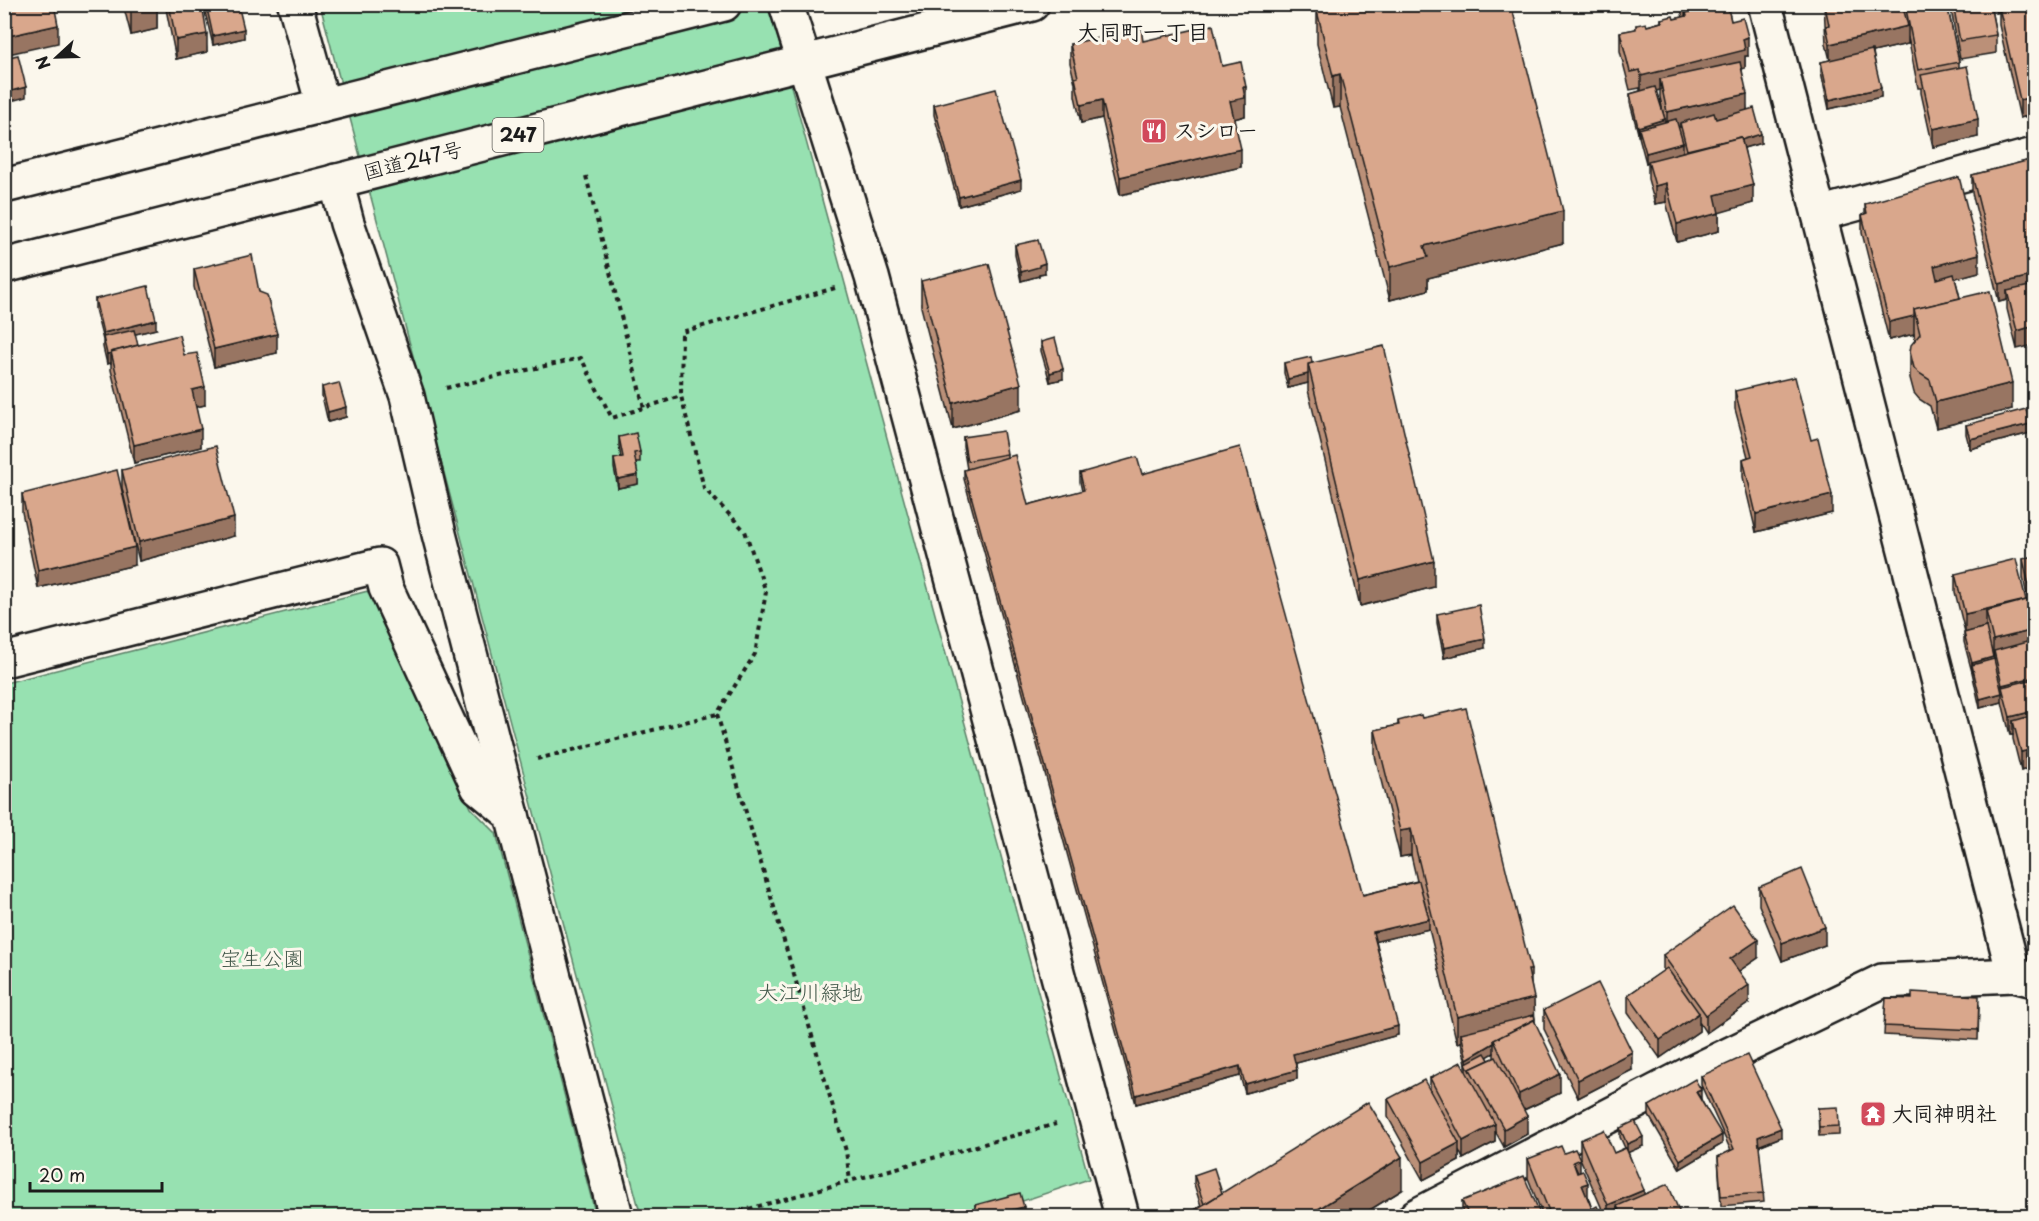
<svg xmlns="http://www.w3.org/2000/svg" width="2039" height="1221" viewBox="0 0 2039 1221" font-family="'Playpen Sans','Klee One',sans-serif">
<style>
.green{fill:#97e1b1;stroke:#5a7e66;stroke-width:1.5}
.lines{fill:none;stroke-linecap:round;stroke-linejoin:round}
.street-casing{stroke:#1c1c1c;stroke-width:38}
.highway-casing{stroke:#1c1c1c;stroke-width:38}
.path{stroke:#1c1c1c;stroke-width:4;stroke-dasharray:4.5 4.5;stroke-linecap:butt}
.street{stroke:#fbf7ec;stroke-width:33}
.highway{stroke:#fbf7ec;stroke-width:33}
.rail{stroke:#1c1c1c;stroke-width:4.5;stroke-dasharray:9 4.5;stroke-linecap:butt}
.wall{fill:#bb9078;stroke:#1c1c1c;stroke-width:1.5;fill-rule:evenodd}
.shaded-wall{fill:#987562;stroke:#1c1c1c;stroke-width:1.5}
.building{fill:#d9a78c;stroke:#1c1c1c;stroke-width:1.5}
.labels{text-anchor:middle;stroke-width:6;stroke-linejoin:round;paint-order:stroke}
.shield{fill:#fbf7ec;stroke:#5f5e5a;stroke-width:1.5}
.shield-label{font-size:20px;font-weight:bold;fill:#1c1c1c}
.poi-label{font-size:21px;font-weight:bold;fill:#1c1c1c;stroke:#fbf7ec;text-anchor:start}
.street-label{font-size:21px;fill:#1c1c1c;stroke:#fbf7ec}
.park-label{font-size:21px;fill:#415749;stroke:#fbf7ec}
.neighbourhood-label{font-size:22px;font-weight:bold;fill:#1c1c1c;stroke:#fbf7ec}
</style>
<rect width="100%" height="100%" fill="#fbf7ec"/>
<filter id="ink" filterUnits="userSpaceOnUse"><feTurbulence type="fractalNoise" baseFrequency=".0167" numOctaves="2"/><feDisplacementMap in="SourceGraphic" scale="12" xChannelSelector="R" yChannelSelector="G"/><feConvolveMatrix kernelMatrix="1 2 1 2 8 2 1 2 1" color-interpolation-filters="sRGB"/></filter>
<g filter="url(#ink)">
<g class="green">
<polygon points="320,5 769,5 1089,1179 977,1216 641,1216"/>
<polygon points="376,589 471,808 496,833 596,1216 5,1216 5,683"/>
</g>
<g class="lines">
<g class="street-casing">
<g id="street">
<polyline points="295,4 323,105"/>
<polyline points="786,4 872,277 1122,1216"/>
<polyline points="1765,4 2014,975"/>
<polyline points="336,181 347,223 407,396 439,534 616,1216"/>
<polyline points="1819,214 2034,155"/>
<polyline points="4,660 380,565 386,588 478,787 512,815"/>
<polyline points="1416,1216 1693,1072 1882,981 2014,975 2034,980"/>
</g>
</g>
<g class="highway-casing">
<g id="highway">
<polyline points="4,186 724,4"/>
<polyline points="4,266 1032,4"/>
</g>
</g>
<g class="path">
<polyline points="586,176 644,408"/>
<polyline points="835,288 682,332 681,396 704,488 745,531 766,592 755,654 717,714 846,1151 850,1181"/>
<polyline points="446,388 581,358 612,418 681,396"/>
<polyline points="537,759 717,714"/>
<polyline points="723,1216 1056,1124"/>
</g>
<use href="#street" class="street"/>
<use href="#highway" class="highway"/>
<polyline class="rail" points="2024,1216 2034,1213"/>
</g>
<g class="wall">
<polygon points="123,4 157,4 157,29 131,35"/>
<polygon points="165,4 202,4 207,52 176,59"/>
<polygon points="203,4 238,4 244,38 213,45"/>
<path d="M1679 4H1736V7L1728 9 1731 21 1748 56H1745V68L1742 69 1747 110 1761 143 1744 148 1753 203 1719 212V231L1677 242 1666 202 1655 204 1648 179V162L1646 163 1630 103V94L1640 91V88L1630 90 1620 51V32L1636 29V25L1647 26 1661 22V19H1674L1683 17ZM1660 90V97L1664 117 1656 91Z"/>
<polygon points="1824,4 1947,4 1959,62 1959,68 1978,137 1933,147 1921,93 1921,88 1918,88 1908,37 1908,44 1873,52 1881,97 1829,109 1821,72 1821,62 1830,60 1826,44"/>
<polygon points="1950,4 1990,4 1996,35 1996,53 1960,59"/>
<polygon points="1994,4 2034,4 2034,114 2020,118 1999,25 1999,12 1996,13"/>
<polygon points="1317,11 1563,243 1428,278 1428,290 1390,300 1340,107 1333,108 1317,44"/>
<polygon points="1143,41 1222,66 1246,105 1245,105 1245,116 1234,119 1241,167 1120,195 1102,118 1081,123 1075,96 1075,83 1070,63 1070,44"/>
<polygon points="934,105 1021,189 959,206 934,115"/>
<polygon points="2034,159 2017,349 2007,309 2007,300 1999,302 1972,193 1972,175"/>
<polygon points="1865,204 1979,272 1955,278 1960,298 2012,409 1936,428 1930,406 1919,399 1914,393 1910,378 1910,352 1915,341 1914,334 1889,340 1862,233 1862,215 1865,214"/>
<polygon points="1015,245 1045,273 1039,274 1039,276 1021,281 1015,255"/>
<polygon points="194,269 259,292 277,353 214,367 194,287"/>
<polygon points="921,281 1021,410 953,429 921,307"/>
<polygon points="95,299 156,329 135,334 138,345 184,355 205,405 196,407 201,447 134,463 111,370 111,363 107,364 103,347 103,340 95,309"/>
<polygon points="1041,342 1063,379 1050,382 1041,351"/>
<polygon points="1284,363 1312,363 1434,587 1360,606 1308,390 1308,383 1288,388 1284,373"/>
<polygon points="322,387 346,417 328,422 322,396"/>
<polygon points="1735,391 1832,513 1756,532 1743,477 1743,459 1748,457 1735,409"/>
<polygon points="1966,425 2030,433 1970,449 1966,434"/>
<polygon points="619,437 640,452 640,462 636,462 638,484 618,488 614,468 614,459 621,458 619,446"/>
<path d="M963 437 1007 454V458L1028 505 1082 491 1080 482V473L1142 474 1363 895 1417 881 1411 855 1400 857 1375 756V730L1398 725V721L1531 970V983L1535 1022 1560 1093 1524 1110 1527 1134 1504 1147 1495 1131V1142L1463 1159 1459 1150V1161L1423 1180 1388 1117V1099L1430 1092V1078L1466 1071V1063L1461 1042 1457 1043 1429 929 1376 941 1398 1035 1296 1063 1297 1079 1245 1093 1240 1076 1136 1104 964 479V470L967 469 963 446ZM1494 1053V1058L1489 1060 1487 1056Z"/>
<polygon points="122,470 234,536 139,561 122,488"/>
<polygon points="22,494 135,565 38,588 22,512"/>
<polygon points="2034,556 2034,810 2026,769 2021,771 2013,739 2013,735 2010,735 2002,702 1980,708 1972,672 1964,642 1964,633 1965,632 1955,592 1955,574 2026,600 2028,600 2023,577 2023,559"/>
<polygon points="1437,614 1485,648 1444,658 1437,623"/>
<polygon points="2034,828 2034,871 2029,847 2029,829"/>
<polygon points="2034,877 2034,922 2030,896 2030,878"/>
<polygon points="1759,887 1825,945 1782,961 1759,905"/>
<polygon points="1663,955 1758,958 1739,971 1749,1003 1706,1033 1699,1022 1699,1031 1660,1058 1628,1013 1628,995 1663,971"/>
<polygon points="1886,998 1912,999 1979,1005 1978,1040 1884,1035"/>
<polygon points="1544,1010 1632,1070 1578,1098 1544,1029"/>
<polygon points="1701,1076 1781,1137 1759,1146 1764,1202 1721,1206 1718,1157 1731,1151 1701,1085"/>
<polygon points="1701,1099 1722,1144 1680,1169 1649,1116 1649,1106"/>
<polygon points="1818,1108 1839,1126 1839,1135 1819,1136"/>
<polygon points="1620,1128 1643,1146 1628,1152 1644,1195 1681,1216 1605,1216 1580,1158 1580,1140 1614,1153 1625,1148 1620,1137"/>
<polygon points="1564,1153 1580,1172 1592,1209 1602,1216 1543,1216 1528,1178 1528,1159"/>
<polygon points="1194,1175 1222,1193 1402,1190 1360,1216 1185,1216 1201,1206 1194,1184"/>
<polygon points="1462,1201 1541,1216 1462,1216"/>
<polygon points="975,1205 1024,1216 975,1216"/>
</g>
<g class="shaded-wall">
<polygon points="150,4 157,4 157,29 131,35 131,9"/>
<polygon points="1685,4 1736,4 1736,7 1715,13 1714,6 1714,14 1687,16 1686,13 1686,22 1685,22"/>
<polygon points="1996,4 2026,4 1999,7 1999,12 1996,13"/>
<polygon points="58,25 58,43 4,55 4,37"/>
<polygon points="1908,26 1908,44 1830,62 1830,44"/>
<polygon points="244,29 244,38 213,45 213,36"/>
<polygon points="207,34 207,52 176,59 176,40"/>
<polygon points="1748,37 1748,56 1745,56 1745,68 1662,89 1660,79 1660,90 1641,95 1641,76"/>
<polygon points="1340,74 1340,107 1333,108 1333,76"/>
<polygon points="26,87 26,97 4,103 4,93"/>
<polygon points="1243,87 1246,87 1246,105 1245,105 1245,116 1230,120 1230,101"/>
<polygon points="1881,88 1881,97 1829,109 1829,100"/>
<polygon points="1747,94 1747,112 1681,127 1680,123 1680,127 1667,130 1667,112"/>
<polygon points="2034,96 2034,114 2020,118 2020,100"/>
<polygon points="1102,100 1102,118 1081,123 1081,105"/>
<polygon points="1665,119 1665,129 1639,129 1639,136 1638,136 1638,127"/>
<polygon points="1978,119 1978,137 1933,147 1933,129"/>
<polygon points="1761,134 1761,143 1688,164 1688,154"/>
<polygon points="1683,143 1683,152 1646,163 1646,153"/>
<polygon points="1241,149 1241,167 1120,195 1120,177"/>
<polygon points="1021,180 1021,189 959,206 959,197"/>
<polygon points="1666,183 1666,202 1655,204 1655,186"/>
<polygon points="1753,185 1753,203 1715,214 1715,195"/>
<polygon points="1563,211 1563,243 1428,278 1428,290 1390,300 1390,267 1424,246"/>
<polygon points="1719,213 1719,231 1677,242 1677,224"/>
<polygon points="1979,254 1979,272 1934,284 1934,266"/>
<polygon points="1045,263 1045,273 1039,274 1039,276 1021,281 1021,272"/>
<polygon points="2034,275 2034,293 2007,291 2007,300 1999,302 1999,284"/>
<polygon points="1914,316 1914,334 1889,340 1889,322"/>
<polygon points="156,320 156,329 104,342 103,333"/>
<polygon points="2034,326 2034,345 2017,349 2017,331"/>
<polygon points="277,334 277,353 214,367 214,349"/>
<polygon points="111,353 111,363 107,364 107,354"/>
<polygon points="1063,369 1063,379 1050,382 1050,373"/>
<polygon points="1308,374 1308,383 1288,388 1288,379"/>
<polygon points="2012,383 2012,409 1936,428 1936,402"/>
<polygon points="1021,384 1021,410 953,429 953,403"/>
<polygon points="205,387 205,405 192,408 192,390"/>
<polygon points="346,407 346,417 328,422 328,412"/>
<polygon points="2030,424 2030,433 1970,449 1970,439"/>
<polygon points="201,429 201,447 134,463 134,445"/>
<polygon points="638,475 638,484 618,488 618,479"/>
<polygon points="1832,495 1832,513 1756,532 1756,514"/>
<polygon points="234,518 234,536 139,561 139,542"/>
<polygon points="135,547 135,565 38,588 38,570"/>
<polygon points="1434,561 1434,587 1360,606 1360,580"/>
<polygon points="2026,600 2026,618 1986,611 1986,627 1965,633 1965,614"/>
<polygon points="2034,630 2034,656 1994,651 1994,666 1972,665 1972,672 1972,663 1993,657 1993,640"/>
<polygon points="1485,639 1485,648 1444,658 1444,648"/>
<polygon points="2034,677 2034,695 2002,687 2002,685"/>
<polygon points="2002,693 2002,702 1980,708 1980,699"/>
<polygon points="2034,711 2034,729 2013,721 2013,735 2010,735 2010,717"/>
<polygon points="2034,749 2034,767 2026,754 2026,769 2021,771 2021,752"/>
<polygon points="1411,829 1411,855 1400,857 1400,831"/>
<polygon points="1429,919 1429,929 1373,942 1373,932"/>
<polygon points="1825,927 1825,945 1782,961 1782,943"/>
<polygon points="1758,940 1758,958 1730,977 1730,959"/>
<polygon points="1749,985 1749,1003 1706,1033 1706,1015"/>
<polygon points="1534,998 1535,1028 1461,1033 1461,1042 1457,1043 1457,1017"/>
<polygon points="1699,1013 1699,1031 1660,1058 1660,1040"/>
<polygon points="1398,1026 1398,1035 1293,1064 1293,1054"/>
<polygon points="1494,1043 1494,1053 1468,1068 1467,1059"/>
<polygon points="1632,1052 1632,1070 1578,1098 1578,1080"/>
<polygon points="1240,1066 1240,1076 1136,1104 1136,1095"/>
<polygon points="1297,1070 1297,1079 1245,1093 1245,1084"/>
<polygon points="1560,1074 1560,1093 1519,1112 1519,1094"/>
<polygon points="1701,1090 1701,1099 1696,1092"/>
<polygon points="1527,1116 1527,1134 1504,1147 1504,1129"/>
<polygon points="1495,1124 1495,1142 1463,1159 1463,1141"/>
<polygon points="1781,1128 1781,1137 1758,1146 1758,1137"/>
<polygon points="1722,1135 1722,1144 1680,1169 1680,1160"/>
<polygon points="1643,1137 1643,1146 1627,1153 1627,1144"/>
<polygon points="1459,1143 1459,1161 1423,1180 1423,1162"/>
<polygon points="1402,1157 1402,1190 1360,1216 1307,1216"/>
<polygon points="1580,1159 1580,1177 1573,1162"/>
<polygon points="1588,1183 1588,1201 1582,1185"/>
<polygon points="1644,1190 1644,1208 1620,1212 1617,1206 1617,1216 1612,1215 1612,1216 1608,1216 1608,1205"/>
<polygon points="1024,1207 1024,1216 986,1216"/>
</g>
<g class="building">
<polygon points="4,4 54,4 58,25 4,37"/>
<polygon points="130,4 150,4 131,9"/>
<polygon points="169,4 202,4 207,34 176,40"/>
<polygon points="206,4 238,4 244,29 213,36"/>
<polygon points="1343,4 1511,4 1563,211 1424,246 1428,257 1390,267 1340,74 1333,76 1317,11"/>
<polygon points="1721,4 1727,4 1731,21 1743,18 1748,37 1743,39 1745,50 1641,76 1640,70 1630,72 1620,32 1636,29 1636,25 1646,23 1647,26 1662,22 1661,19 1673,16 1674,19 1687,16 1686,13 1701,9 1701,12 1715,9 1714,6"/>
<polygon points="1832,4 1902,4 1908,26 1830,44 1826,26 1829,25 1825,6"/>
<polygon points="1905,4 1947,4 1959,62 1918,70"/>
<polygon points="1953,4 1990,4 1996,35 1960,41"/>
<polygon points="2010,4 2034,4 2034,96 2020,100 1999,7"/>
<polygon points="1213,25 1222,66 1241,62 1246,87 1243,87 1245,98 1230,101 1241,149 1120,177 1102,100 1081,105 1075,78 1078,77 1070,44 1141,28 1143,41"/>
<polygon points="1872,50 1881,88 1829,100 1821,62"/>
<polygon points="18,55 26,87 4,93 4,58"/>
<polygon points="1740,62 1747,94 1667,112 1660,79"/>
<polygon points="1967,66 1978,119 1933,129 1921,75"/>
<polygon points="1655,87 1665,119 1638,127 1630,94"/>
<polygon points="996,89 1021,180 959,197 934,105"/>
<polygon points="1754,108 1761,134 1741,140 1741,137 1687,150 1680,123 1714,113 1716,119"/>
<polygon points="1676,119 1683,143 1646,153 1639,129"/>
<polygon points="1741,137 1753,185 1715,195 1719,213 1677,224 1666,183 1655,186 1648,161"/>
<polygon points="2034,159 2034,275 1999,284 1972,175"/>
<polygon points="1959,177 1979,254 1934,266 1937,279 1954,274 1960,298 1914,309 1914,316 1889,322 1862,215 1867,213 1865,204"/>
<polygon points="1038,240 1045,263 1039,265 1039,267 1021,272 1015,245"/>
<polygon points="252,255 259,292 267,295 277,334 214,349 194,269"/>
<polygon points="989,264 1021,384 953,403 921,281"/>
<polygon points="2034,285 2034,326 2017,331 2007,291"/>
<polygon points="148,286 156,320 103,333 95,299"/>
<polygon points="1990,291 2012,383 1936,402 1930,380 1919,373 1914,368 1910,352 1911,345 1920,334 1914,309"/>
<polygon points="134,330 138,345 111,352 112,353 107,354 103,337"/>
<polygon points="179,335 184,355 197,353 205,387 192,390 201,429 134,445 111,352"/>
<polygon points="1055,338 1063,369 1050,373 1041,342"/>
<polygon points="1384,346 1434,561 1360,580 1308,364"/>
<polygon points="1311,357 1312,363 1308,364 1308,374 1288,379 1284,363"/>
<polygon points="1795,377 1811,440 1818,438 1832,495 1756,514 1743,459 1752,456 1735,391"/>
<polygon points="339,383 346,407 328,412 322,387"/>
<polygon points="2026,409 2030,424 1970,439 1966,425"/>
<polygon points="1003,431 1007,454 967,461 963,437"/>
<polygon points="636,433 640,452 634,453 638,475 618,479 614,459 623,457 619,437"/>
<polygon points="216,446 234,518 139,542 122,470"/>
<polygon points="1240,447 1363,895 1419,881 1429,919 1373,932 1398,1026 1293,1054 1297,1070 1245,1084 1240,1066 1136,1095 964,470 1015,455 1028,505 1084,490 1080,473 1137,457 1142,474"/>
<polygon points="117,470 135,547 38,570 22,494"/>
<polygon points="2034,556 2034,598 2032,599 2023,559"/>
<polygon points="2016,559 2026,600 1965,614 1955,574"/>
<polygon points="2034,598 2034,630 1993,640 1986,611"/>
<polygon points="1479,605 1485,639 1444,648 1437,614"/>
<polygon points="1986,627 1993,657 1972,663 1964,633"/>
<polygon points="2034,640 2034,677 2002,685 1994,651"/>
<polygon points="1994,659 2002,693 1980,699 1972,665"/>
<polygon points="2034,679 2034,711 2010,717 2002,687"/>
<polygon points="1466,708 1531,970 1528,970 1534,998 1457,1017 1411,829 1400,831 1375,730 1399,725 1398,721 1421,715 1422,718"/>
<polygon points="2034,715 2034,749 2021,752 2013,721"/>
<polygon points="2034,752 2034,792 2026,754"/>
<polygon points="2034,828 2034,853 2029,829"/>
<polygon points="1802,869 1825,927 1782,943 1759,887"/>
<polygon points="2034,877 2034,904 2030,878"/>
<polygon points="1733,905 1758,940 1730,959 1749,985 1706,1015 1663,955"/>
<polygon points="1667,968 1699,1013 1660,1040 1628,995"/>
<polygon points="1598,983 1632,1052 1578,1080 1544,1010"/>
<polygon points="1912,992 1979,996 1978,1030 1884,1026 1886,998 1912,999"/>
<polygon points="1534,1015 1535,1019 1494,1040 1494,1043 1467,1059 1461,1033"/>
<polygon points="1534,1020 1560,1074 1519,1094 1494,1040"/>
<polygon points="1485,1053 1489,1060 1470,1069 1470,1072 1466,1063"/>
<polygon points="1747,1055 1781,1128 1758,1137 1764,1193 1721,1196 1718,1157 1734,1149 1701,1076"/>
<polygon points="1496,1057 1527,1116 1504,1129 1470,1069"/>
<polygon points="1461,1062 1495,1124 1463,1141 1430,1078"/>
<polygon points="1695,1079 1701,1090 1696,1092 1722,1135 1680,1160 1649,1106"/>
<polygon points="1424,1080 1459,1143 1423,1162 1388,1099"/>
<polygon points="1368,1102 1402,1157 1307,1216 1185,1216"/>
<polygon points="1838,1107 1839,1126 1819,1127 1818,1108"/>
<polygon points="1635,1121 1643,1137 1627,1144 1620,1128"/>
<polygon points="1604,1130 1614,1153 1626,1148 1644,1190 1608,1205 1580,1140"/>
<polygon points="1561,1146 1564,1153 1575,1149 1580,1159 1573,1162 1577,1173 1583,1171 1588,1183 1582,1185 1592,1209 1597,1206 1602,1216 1551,1216 1528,1159"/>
<polygon points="1214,1168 1222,1193 1204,1204 1194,1175"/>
<polygon points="1524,1176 1541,1216 1469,1216 1462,1201"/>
<polygon points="1668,1184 1681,1216 1612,1216 1612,1215 1620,1212 1617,1206"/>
<polygon points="1020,1193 1024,1207 986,1216 978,1216 975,1205"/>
<polygon points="1457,1212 1458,1216 1440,1216"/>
</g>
</g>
<defs>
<g id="restaurant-square" transform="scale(1.35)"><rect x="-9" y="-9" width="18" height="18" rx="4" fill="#d1495b" stroke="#fbf7ec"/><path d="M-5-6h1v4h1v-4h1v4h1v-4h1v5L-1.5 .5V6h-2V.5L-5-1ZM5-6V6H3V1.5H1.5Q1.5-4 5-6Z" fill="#fff"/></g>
<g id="temple-square" transform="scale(1.35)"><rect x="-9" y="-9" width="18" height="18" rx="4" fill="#d1495b" stroke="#fbf7ec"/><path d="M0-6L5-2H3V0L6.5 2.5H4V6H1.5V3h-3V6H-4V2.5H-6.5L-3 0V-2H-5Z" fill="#fff"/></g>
</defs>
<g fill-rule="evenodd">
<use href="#restaurant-square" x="1154" y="131"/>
<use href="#temple-square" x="1873" y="1114"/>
</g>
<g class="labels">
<rect class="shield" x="492.5" y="118" width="51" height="34" rx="4.5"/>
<g class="shield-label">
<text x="518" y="142">247</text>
</g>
<g class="poi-label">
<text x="1174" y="138">スシロー</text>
<text x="1892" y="1121">大同神明社</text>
</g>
<g class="street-label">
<text transform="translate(413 161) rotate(-14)" y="7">国道247号</text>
</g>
<g class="park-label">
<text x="262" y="966">宝生公園</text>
<text x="810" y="1000">大江川緑地</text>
</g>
<g class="neighbourhood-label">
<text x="1143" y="40">大同町一丁目</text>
</g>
</g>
<rect width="2039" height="1221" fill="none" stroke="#fbf7ec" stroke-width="24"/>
<rect x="12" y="12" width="2015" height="1197" fill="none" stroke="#1c1c1c" stroke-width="2" filter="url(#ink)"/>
<g transform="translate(57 57) rotate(248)" stroke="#fbf7ec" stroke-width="4.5" paint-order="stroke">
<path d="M0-4.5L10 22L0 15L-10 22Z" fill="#1c1c1c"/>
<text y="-9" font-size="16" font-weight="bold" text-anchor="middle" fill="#1c1c1c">N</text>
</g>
<path d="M30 1182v9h132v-9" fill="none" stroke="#1c1c1c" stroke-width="3"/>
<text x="39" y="1182" font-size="18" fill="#1c1c1c" stroke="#fbf7ec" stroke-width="4.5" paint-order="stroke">20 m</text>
</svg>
